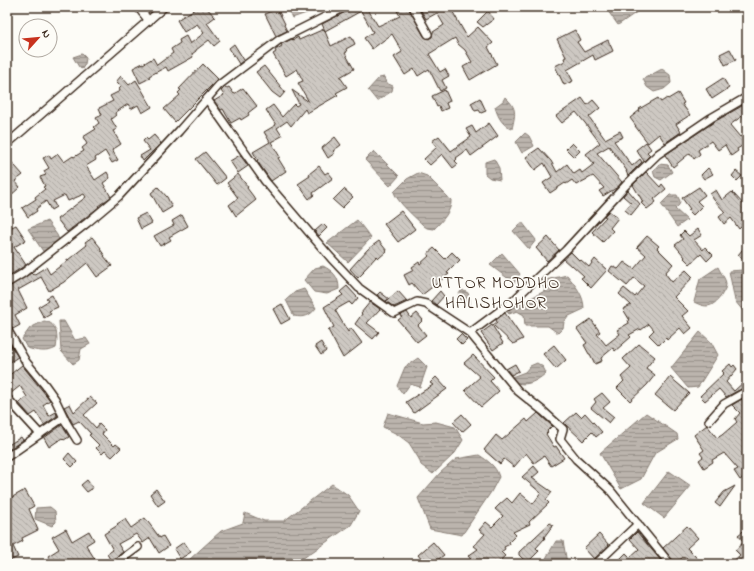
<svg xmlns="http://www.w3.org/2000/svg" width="754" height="571" viewBox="0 0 754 571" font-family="'Indie Flower',sans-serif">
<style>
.water{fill:url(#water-rules);stroke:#887d74}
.building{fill:url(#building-back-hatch);stroke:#3b2a1e}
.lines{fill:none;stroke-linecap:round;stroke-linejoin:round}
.street-casing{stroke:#3b2a1e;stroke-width:10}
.street{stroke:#fdfcf7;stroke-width:7}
.labels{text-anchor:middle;stroke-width:3.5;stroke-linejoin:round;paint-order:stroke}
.neighbourhood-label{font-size:17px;letter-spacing:1px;fill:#3b2a1e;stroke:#fdfcf7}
</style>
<defs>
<pattern id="water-rules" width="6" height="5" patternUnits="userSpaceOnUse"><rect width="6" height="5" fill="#bbb4ad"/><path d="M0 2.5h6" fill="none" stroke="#99938c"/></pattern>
<pattern id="building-back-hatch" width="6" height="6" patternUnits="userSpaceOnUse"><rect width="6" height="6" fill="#cdc8c2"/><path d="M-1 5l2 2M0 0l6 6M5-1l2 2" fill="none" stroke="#b1aca6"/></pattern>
</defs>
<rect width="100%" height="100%" fill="#fdfcf7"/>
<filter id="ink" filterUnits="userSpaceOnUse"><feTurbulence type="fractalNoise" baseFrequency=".025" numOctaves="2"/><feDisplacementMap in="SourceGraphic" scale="8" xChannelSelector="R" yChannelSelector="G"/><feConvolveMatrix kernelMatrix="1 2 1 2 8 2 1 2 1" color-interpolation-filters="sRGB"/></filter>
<g filter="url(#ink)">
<g class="water">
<polygon points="287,7 319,7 318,9 292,18"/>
<polygon points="605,7 644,7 618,25"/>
<polygon points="82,54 86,58 85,64 82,69 79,67 73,57"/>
<polygon points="662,69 670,75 671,83 664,89 654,92 647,87 643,79"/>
<polygon points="384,77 386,83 393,86 392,91 377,101 368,90 379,78"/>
<path d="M505 97C518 109 515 114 512 129 502 125 498 117 495 107L503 101Z"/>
<polygon points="525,133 529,136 534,146 522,153 516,142"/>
<polygon points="374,151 399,176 390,186 365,160"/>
<polygon points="494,159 499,168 500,180 490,178 485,174 485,162"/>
<polygon points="659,164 668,165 672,172 661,180 655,177 653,171"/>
<path d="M418 173 427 176 451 200C452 211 441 222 434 229L427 228 424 226C416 218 397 202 394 192L407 179Z"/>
<polygon points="670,195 677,195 680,201 679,205 675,209 687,220 677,227 661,204"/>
<polygon points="357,220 371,238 348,262 327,243"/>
<polygon points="47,221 57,235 60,242 45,254 28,229"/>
<polygon points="522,222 536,240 529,249 513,231"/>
<polygon points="502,253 520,274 514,283 490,265"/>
<path d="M323 266C333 271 339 277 339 289L327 294 314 292 304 280 315 268Z"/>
<path d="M718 267C720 272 726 279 726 284 726 289 723 292 721 296 712 308 706 308 694 302L700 279Z"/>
<polygon points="743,270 747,273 747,312 744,312 735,301 729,271"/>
<path d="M567 275C575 285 584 295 584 309L569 316 564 322 563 328 558 333 548 326H525L524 315 517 311 509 314 506 310 545 291 541 281Z"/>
<path d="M304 289 316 308C310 316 304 318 294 316L286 300 295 292Z"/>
<polygon points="462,290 468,293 470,299 470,305 464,304 458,295"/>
<path d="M44 321C58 323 58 337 56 348 47 353 37 351 27 348L22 339 30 328Z"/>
<polygon points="59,321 64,321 75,340 86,338 90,344 81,349 79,360 73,364 61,351"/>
<polygon points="700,332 711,342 718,355 698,387 688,388 671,368"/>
<polygon points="418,358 427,367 420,387 410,384 403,394 397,386 405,367"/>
<path d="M537 363 543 367 546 373C535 383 521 389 509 378L525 372 530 366Z"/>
<polygon points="388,413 423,423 436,422 455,427 463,440 455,453 433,474 421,465 419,459 409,443 397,434 383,427"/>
<polygon points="646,413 677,434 678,439 655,453 641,479 621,489 600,453"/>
<path d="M479 455C488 461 496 466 499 477L491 492 462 535 430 529 418 498 440 473 456 459Z"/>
<polygon points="669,471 691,486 664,518 644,503"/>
<polygon points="332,484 348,495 359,511 351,525 299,561 288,564 189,564 190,559 221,531 243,523 245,513 264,521 284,521"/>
<polygon points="50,507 55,511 56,522 52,526 35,519 36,508"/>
<polygon points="556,541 563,541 567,563 555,561 550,564 545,560"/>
</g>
<g class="building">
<polygon points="198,7 206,7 215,17 207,23 220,41 214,46 209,40 196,50 196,51 192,54 193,57 168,71 166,67 149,76 150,78 140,83 133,68 143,63 143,64 153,58 157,65 173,53 171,49 180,43 179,40 186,36 190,44 204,33 197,24 184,32 177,20"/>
<polygon points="350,7 369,7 367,8 378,26 400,16 395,7 408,7 424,36 428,39 432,37 433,32 444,25 437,13 426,19 419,7 450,7 467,37 478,27 493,43 488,47 497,64 470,80 463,67 472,62 465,50 458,44 455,38 429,54 440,72 445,69 449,76 442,80 446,88 440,91 429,69 418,76 414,69 405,75 394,57 402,52 402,51 392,34 372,49 364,38 373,32 361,11 325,31 322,24 347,11"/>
<polygon points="277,8 285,24 284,25 287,31 276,36 265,14"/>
<polygon points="488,11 494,19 483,27 477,22"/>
<polygon points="324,29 331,46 351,36 355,44 346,49 347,52 345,53 354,69 340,77 347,87 336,93 338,95 307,113 305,109 291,126 287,121 277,128 282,136 271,142 280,157 278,158 286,171 271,181 257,161 258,160 253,152 270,142 264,132 276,125 266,110 273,105 282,117 294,104 296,106 299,104 292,90 309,102 298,83 303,81 297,69 286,76 273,54 276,52 275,50 282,46 281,44 292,39 293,40 298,37 299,40"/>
<polygon points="575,30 580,40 577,42 584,52 608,40 613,51 595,60 593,55 567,70 573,81 564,85 555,66 565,61 564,58 566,57 557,39"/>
<polygon points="234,44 244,60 239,64 229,48"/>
<polygon points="730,49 736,60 725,65 720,54"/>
<polygon points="203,64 218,79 175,122 164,109 180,95 178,93 181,90 179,89"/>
<polygon points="264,66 285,92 280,98 272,92 256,72"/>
<polygon points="121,76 129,85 136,80 152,107 142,113 138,105 131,109 128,104 115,113 116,115 111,119 117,129 113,131 121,144 112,150 118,160 112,163 105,151 95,158 96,160 86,166 95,180 107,172 110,178 103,183 111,197 98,206 99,207 67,232 57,219 86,197 84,194 68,201 65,195 53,201 56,207 51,210 46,201 36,209 37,211 28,217 22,208 36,199 35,197 45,189 43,187 45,186 40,177 46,175 44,171 49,168 43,158 49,155 51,159 58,154 64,162 73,156 74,157 84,151 82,148 87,144 83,137 96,129 94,127 99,123 96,118 102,115 99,108 113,101 110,96 120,91 119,89 121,87 116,82"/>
<polygon points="723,78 729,88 712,99 706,89"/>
<polygon points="225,87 227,88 229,87 234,94 243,88 257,106 248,113 249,115 241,120 240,118 231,123 223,109 221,110 214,101 224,95 221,91"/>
<polygon points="445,90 450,101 446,103 448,108 441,111 439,106 437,107 432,96"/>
<polygon points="678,93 684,103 682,104 690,115 676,124 681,132 665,143 659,134 648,143 635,126 636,126 630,118 640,110 639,109 658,98 661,102 667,98 668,99"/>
<polygon points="480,98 486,111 481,113 479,110 475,111 471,103"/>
<polygon points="582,98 587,105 593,100 600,108 589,117 605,139 620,131 623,137 614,141 632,166 640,159 642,162 628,176 626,171 627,171 609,146 597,153 622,182 618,187 603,196 599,191 604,188 593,176 576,185 572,180 566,184 565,183 550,193 543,183 552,177 544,163 535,170 526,157 539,148 551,161 557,172 567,164 574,174 580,170 582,173 594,164 586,154 600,143 585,123 576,112 562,123 556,116"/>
<polygon points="747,103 747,122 742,116 730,125 740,137 747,132 747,143 737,149 738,151 731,156 725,145 718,150 711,141 698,150 700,154 694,159 690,153 673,167 665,155 714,122"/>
<polygon points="489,123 498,136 471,156 467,150 456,158 457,159 455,161 458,164 453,168 442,154 430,165 424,159 437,147 432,141 439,136 451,151 471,137 466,129 472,126 476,133"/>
<polygon points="154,135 161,143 143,161 140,156 150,150 143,141 146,138 148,140"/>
<polygon points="335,137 341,145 333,151 335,153 328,158 322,148"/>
<polygon points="646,142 651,149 647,152 650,155 644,161 636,150"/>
<polygon points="572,143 580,151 574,157 566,149"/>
<polygon points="205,152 226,178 217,185 196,159"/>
<polygon points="240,155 248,166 238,173 230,161"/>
<polygon points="7,157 23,175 15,181 20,187 7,199"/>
<polygon points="319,166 325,174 328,172 333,178 313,193 314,195 309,199 298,184 310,176 309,174"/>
<polygon points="708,168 713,174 704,179 701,175"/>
<polygon points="736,171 742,176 737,181 732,176"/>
<polygon points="646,172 660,187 662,184 666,189 654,199 656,202 647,209 641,203 643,202 633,185"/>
<polygon points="238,174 248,187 247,188 256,200 236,216 229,205 238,198 227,183"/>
<polygon points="158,187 167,197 172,207 162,213 151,193"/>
<polygon points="699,187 705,195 697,201 702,206 693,215 688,210 690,209 682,198"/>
<polygon points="344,189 353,197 342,208 333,200"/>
<polygon points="628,190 640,204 631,215 625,210 631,203 623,196"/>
<polygon points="716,190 722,200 732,192 747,208 747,217 743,220 745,223 739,229 731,218 724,224 719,217 725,212 714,200 710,194"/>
<polygon points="401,211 415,229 398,242 384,224"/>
<polygon points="609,211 618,218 610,228 613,231 603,242 592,232 606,217 604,216"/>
<polygon points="146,213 152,223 141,229 136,218"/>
<polygon points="182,215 188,226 169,237 171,240 160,246 154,236 174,225 172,221"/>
<polygon points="7,219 12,227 16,225 26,240 14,247 26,265 7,277"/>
<polygon points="323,224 327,228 319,236 315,231"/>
<polygon points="698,229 702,235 694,240 703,250 705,247 713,255 707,261 701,254 690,264 684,258 685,257 675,245 683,239 680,235 684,231 689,236"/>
<polygon points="647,236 659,246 657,248 673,264 665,273 672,282 686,270 693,277 674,297 688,311 682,316 692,328 685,334 680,328 667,340 666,338 659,345 649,335 654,330 649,324 641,330 640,329 629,335 631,337 615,351 613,348 601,358 602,361 595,364 590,354 589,354 584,345 587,343 577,329 591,319 600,332 597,334 606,345 620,334 617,330 629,323 628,320 629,319 623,309 631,305 619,294 624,288 635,297 644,286 634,278 627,286 609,271 612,266 618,269 619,268 624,262 634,269 646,255 637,247"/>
<polygon points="92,237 101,248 100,249 105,256 104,256 112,266 97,277 87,263 64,282 49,291 41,277 18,290 27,308 15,315 20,325 13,329 10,325 7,324 7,288 31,273 33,275 46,267 50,274 87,245 85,242"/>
<polygon points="548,237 559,250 547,261 536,248"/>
<polygon points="379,241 387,251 379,258 377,256 363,271 364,272 358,278 350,269 368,249"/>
<polygon points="747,244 747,263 738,255"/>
<polygon points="434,248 445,259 452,252 460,260 447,273 449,274 422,295 412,283 409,285 404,275 414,270 412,267 419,262 420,264 429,256 427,254"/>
<polygon points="571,252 580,261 581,260 589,267 595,259 607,270 591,288 581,278 584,276 572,265 571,266 563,259"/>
<polygon points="347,286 358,298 352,305 349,302 335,310 348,332 351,328 362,343 343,358 328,330 334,327 324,307 343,295 340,292"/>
<polygon points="398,291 407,301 394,307 377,295 380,292 389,299 386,301"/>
<polygon points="440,291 444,296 436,305 431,301"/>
<polygon points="52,295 58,307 49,311 51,314 44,318 38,307 48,301 46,298"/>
<polygon points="370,302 380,309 367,323 379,332 373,339 355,324 362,314 361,313"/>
<polygon points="282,304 290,319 281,324 273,309"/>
<polygon points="407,312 411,318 417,313 423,320 418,325 426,335 417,342 398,320 402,317 401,315"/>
<polygon points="505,313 523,339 513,344 493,325 497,322 496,320"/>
<polygon points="492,325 503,343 493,350 481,333"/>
<polygon points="461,334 467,340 462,345 456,339"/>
<polygon points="7,339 18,357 7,364"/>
<polygon points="321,342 326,351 321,355 315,346"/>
<polygon points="639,344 655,357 646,368 655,375 647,385 630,401 617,388 624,381 621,377 631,368 623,359"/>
<polygon points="554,345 566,360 556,369 543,354"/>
<polygon points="473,355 494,377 490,381 499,391 481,407 465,390 480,377 464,363"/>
<polygon points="515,364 519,371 511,375 506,369"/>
<polygon points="730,364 732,367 734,365 737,369 726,382 734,391 747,379 747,386 726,397 719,389 705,401 700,396 724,373 722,371"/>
<polygon points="22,365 50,400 43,405 49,416 56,412 57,416 44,425 36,412 30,416 19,403 27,397 20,386 10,394 7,393 7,377"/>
<polygon points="436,377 447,389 414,413 406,402 433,385 430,383"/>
<polygon points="670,377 689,393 673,410 655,395"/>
<polygon points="602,393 610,402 603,408 614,417 609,423 591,408 596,402 594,399"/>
<polygon points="90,397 97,403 84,415 96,428 99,424 105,430 102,434 114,446 116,444 121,448 112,457 105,451 102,454 96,448 99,445 89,435 91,434 79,421 73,424 64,407 70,404 74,412"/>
<polygon points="742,399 747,405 747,475 740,480 734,471 738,469 724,453 712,460 713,462 704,468 699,460 703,457 700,453 704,450 694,435 707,425 717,438 722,435 737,422 735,419 740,413 732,405"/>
<polygon points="576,412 581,417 585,413 602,432 596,437 592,432 583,441 564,423"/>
<polygon points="538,413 552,426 547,431 548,432 546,434 554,447 556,446 564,458 551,466 544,456 534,463 526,453 514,467 504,459 500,464 484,450 496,435 502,440 526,419 528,422"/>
<polygon points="462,414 471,424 462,432 453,422"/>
<polygon points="62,425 69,437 64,440 62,438 49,447 44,438"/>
<polygon points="21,437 23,440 7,451 7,446"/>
<polygon points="69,453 77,462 72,467 64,459"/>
<polygon points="534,466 539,472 532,478 552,492 546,500 549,503 529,522 530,524 513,532 516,535 509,542 510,544 504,547 505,549 501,552 505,556 496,564 475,564 468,556 478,549 474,546 485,534 479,530 486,522 492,527 503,516 495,509 499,505 507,498 512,503 520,493 533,504 541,493 522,477"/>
<polygon points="87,480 93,488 87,492 81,485"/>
<polygon points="735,486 720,507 715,503 724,492"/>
<polygon points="156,489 165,501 158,506 150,494"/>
<polygon points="25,490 34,506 29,509 38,530 22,538 23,541 13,546 18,557 7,562 7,500"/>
<polygon points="145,518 160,538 163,536 169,546 159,553 150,538 143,543 136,534 118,544 123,552 111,561 107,554 113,550 104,534 118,525 117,524 125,519 131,528"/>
<polygon points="550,523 553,525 544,537 545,538 536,548 539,551 527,563 519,555 519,552"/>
<polygon points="687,526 698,538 687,548 703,564 693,564 686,557 684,558 683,557 675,564 663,548"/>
<polygon points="747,528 747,564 730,564 740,555 735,550 744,542 738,535"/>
<polygon points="66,529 72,541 89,531 94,540 86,545 98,564 52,564 48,556 59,549 52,537"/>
<polygon points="637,532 662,562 658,564 615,564 626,553 630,557 639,549 630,539"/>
<polygon points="599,534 609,545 594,559 584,548"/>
<polygon points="184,542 191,552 180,559 174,549"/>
<polygon points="433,542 444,555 432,564 425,564 418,555"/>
</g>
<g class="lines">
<g class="street-casing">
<g id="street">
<polyline points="138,7 149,21"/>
<polyline points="413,7 428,34"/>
<polyline points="207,99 265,181 331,258 359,288 394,313 417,302 426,304 470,333 518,391 543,411 563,429 560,439 576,459 610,490 670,564"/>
<polyline points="7,144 164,7"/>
<polyline points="7,283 22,274 87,223 119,196 179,131 219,85 279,40 345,7"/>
<polyline points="7,329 26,362 45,385 55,399 66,422 77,440"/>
<polyline points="470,333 513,301 566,250 626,185 658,154 711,118 747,97"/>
<polyline points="7,398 40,434"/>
<polyline points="709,421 724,404 747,391"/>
<polyline points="7,457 63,418"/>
<polyline points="115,564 138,547"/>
<polyline points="596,564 638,524"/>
</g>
</g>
<use href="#street" class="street"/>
</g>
</g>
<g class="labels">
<g class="neighbourhood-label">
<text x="496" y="288">UTTOR MODDHO<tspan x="496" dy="20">HALISHOHOR</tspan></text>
</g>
</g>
<rect width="754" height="571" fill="none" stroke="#fdfcf7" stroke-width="24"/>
<rect x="12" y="12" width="730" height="547" fill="none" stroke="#3b2a1e" stroke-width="1.5" filter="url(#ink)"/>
<g transform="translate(38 38) rotate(63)"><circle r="19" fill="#fdfcf7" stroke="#afa8a0"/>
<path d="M0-3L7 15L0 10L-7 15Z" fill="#c8321e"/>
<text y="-6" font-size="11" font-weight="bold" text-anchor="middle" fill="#3b2a1e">N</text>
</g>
</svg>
